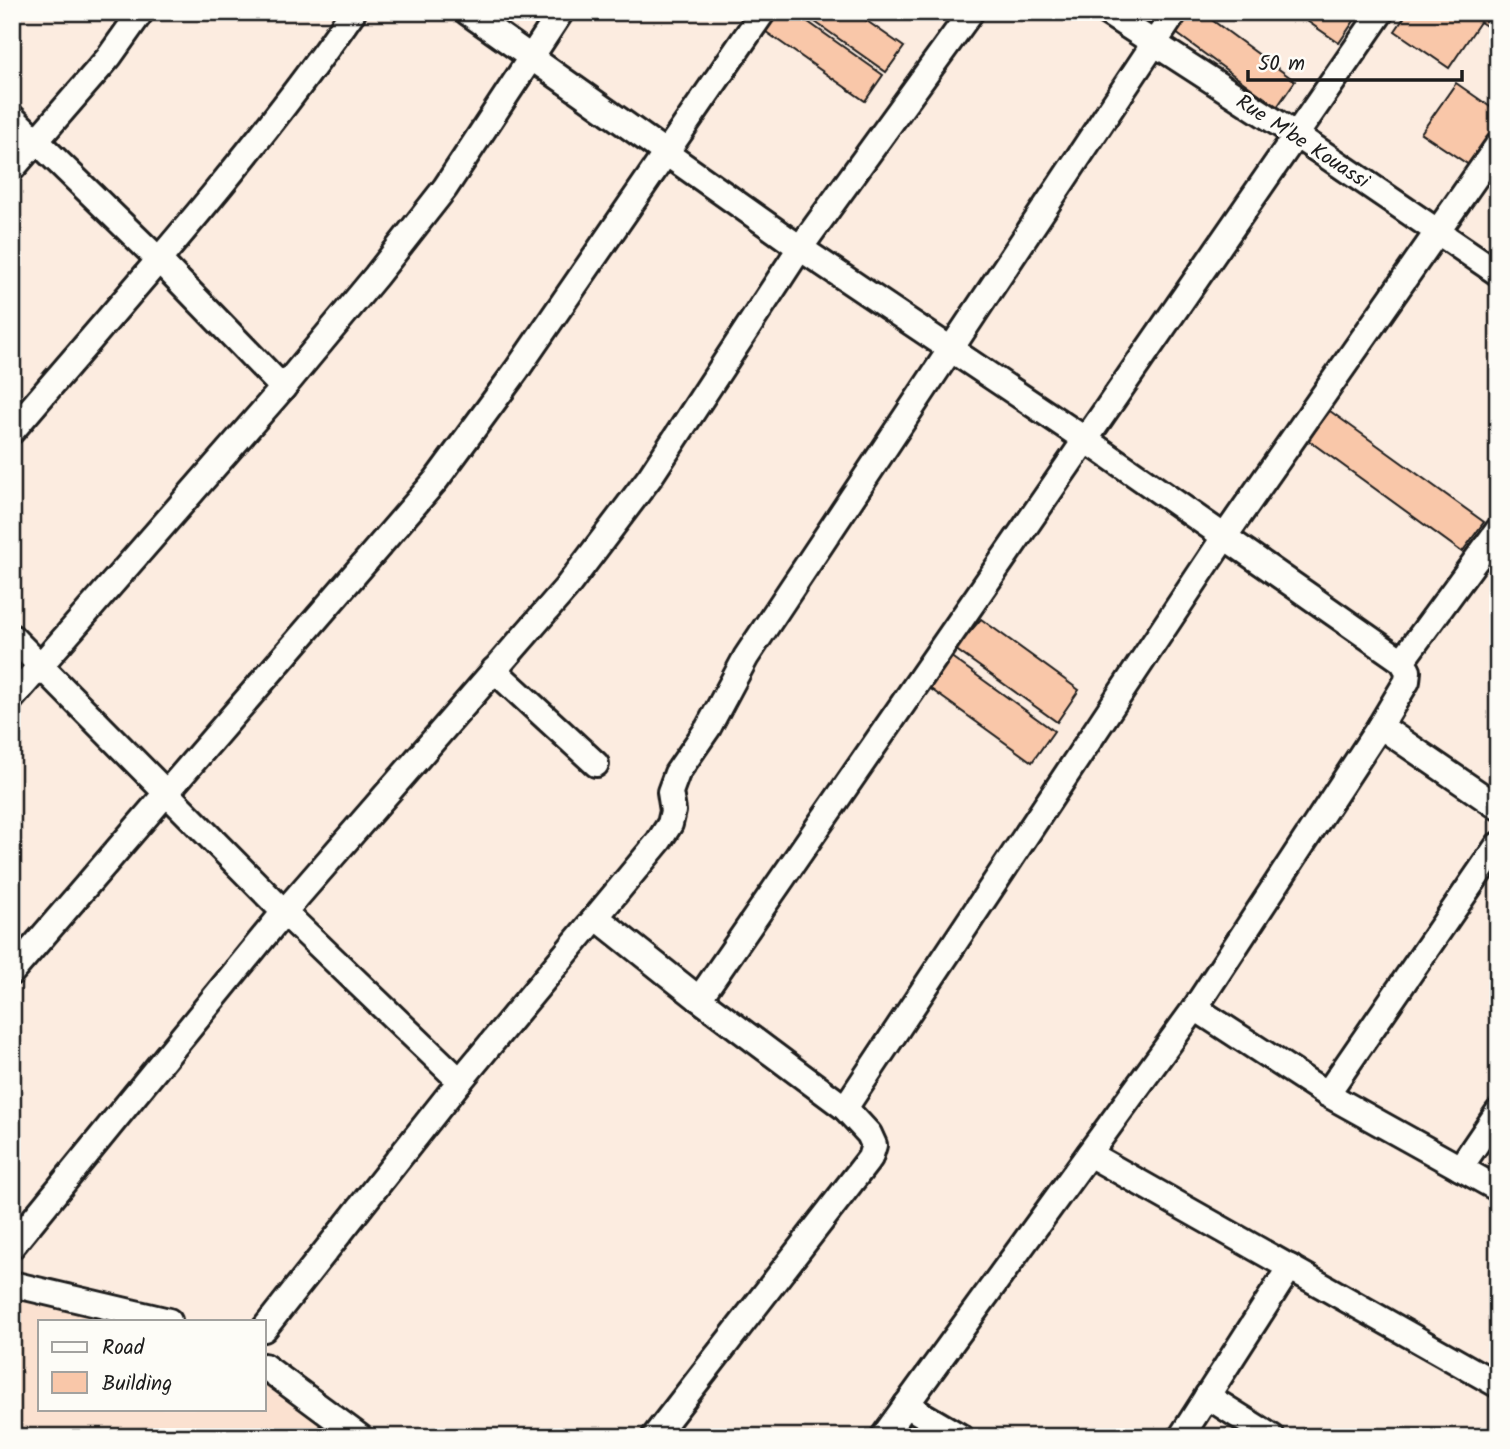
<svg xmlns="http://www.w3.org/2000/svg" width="1510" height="1449" viewBox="0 0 1510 1449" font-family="Kalam,sans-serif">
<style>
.built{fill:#fbe1d0}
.building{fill:#f9c7a9;stroke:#1c1c1c;stroke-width:2}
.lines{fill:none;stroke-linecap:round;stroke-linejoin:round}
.street-casing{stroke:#1c1c1c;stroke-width:30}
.street{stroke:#fdfcf7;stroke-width:24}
.labels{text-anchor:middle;stroke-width:6;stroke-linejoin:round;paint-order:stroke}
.street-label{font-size:21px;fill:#1c1c1c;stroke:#fdfcf7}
</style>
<rect width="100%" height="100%" fill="#fcece0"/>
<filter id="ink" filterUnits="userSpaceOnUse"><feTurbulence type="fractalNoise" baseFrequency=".0143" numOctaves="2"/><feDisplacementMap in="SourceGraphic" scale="14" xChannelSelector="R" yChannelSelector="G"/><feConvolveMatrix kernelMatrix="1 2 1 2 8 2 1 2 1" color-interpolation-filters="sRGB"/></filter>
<g filter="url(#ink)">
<polygon class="built" points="12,1284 169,1321 40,1321 40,1409 264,1409 264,1366 360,1437 12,1437"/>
<g class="building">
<polygon points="769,12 794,12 883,75 865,101 759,27"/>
<polygon points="801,12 854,12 904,47 886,72"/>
<polygon points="1184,12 1201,12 1295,81 1277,107 1172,30"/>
<polygon points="1294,12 1360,12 1339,43"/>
<polygon points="1408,12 1498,12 1498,33 1480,22 1449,68 1395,31"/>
<polygon points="1456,83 1496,111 1491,133 1469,165 1421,133"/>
<polygon points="1330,411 1484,522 1462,552 1308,440"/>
<polygon points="981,619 1079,690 1057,722 955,649"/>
<polygon points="950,656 1054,731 1032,762 928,687"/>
</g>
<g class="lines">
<g class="street-casing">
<g id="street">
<polyline points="467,12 800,248 1086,440 1402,661 1408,671 1407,681 1380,726 1195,1008 883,1437"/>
<polyline points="1106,12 1296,135 1498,273"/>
<polyline points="12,117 159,260 283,388"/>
<polyline points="12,169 109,57 141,12"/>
<path d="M12 431C129 294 250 160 353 12"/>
<polyline points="12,637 284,912 460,1081"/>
<polyline points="1402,661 1498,530"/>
<polyline points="494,670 596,764"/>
<polyline points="12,698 283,388 376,276 445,188 561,12"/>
<polyline points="1380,726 1498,807"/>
<polyline points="596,917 699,999 845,1108 869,1134 874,1145 870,1158 654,1437"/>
<polyline points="12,972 436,480 516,371 763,12"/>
<polyline points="699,999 1381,12"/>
<polyline points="1195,1008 1327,1094 1498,1189"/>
<polyline points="1327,1094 1498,845"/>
<polyline points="845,1108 1225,536 1498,145"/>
<polyline points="1089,1154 1498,1385"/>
<polyline points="1460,1168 1498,1112"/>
<polyline points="12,1246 284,912 566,588 650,477 800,248 971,12"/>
<polyline points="12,1284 169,1321"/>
<polyline points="264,1329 460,1081 659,841 670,824 673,811 670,792 677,773 708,728 746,657 1175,12"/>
<polyline points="264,1366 360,1437"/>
<polyline points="1207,1396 1272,1437"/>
<polyline points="906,1405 961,1437"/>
<polyline points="1181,1437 1290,1267"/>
</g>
</g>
<use href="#street" class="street"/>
</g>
</g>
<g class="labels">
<g class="street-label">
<text transform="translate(1303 141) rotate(33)" y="7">Rue M'be Kouassi</text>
</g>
</g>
<rect width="1510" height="1449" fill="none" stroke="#fdfcf7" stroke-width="42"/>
<rect x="21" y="21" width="1468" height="1407" fill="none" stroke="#1c1c1c" stroke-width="2.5" filter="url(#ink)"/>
<rect x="38" y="1320" width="228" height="91" fill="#fdfcf7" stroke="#a3a29f" stroke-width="2"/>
<rect x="52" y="1342" width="35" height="10" fill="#fdfcf7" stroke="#a3a29f" stroke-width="2"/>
<text x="102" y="1354" font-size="21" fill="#1c1c1c">Road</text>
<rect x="52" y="1372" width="35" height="21" fill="#f9c7a9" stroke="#a3a29f" stroke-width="2"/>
<text x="102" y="1390" font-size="21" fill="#1c1c1c">Building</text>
<path d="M1248 70v10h214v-10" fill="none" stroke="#1c1c1c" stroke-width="3.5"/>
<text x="1258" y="70" font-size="21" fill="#1c1c1c" stroke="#fdfcf7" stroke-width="5" paint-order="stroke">50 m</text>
</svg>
